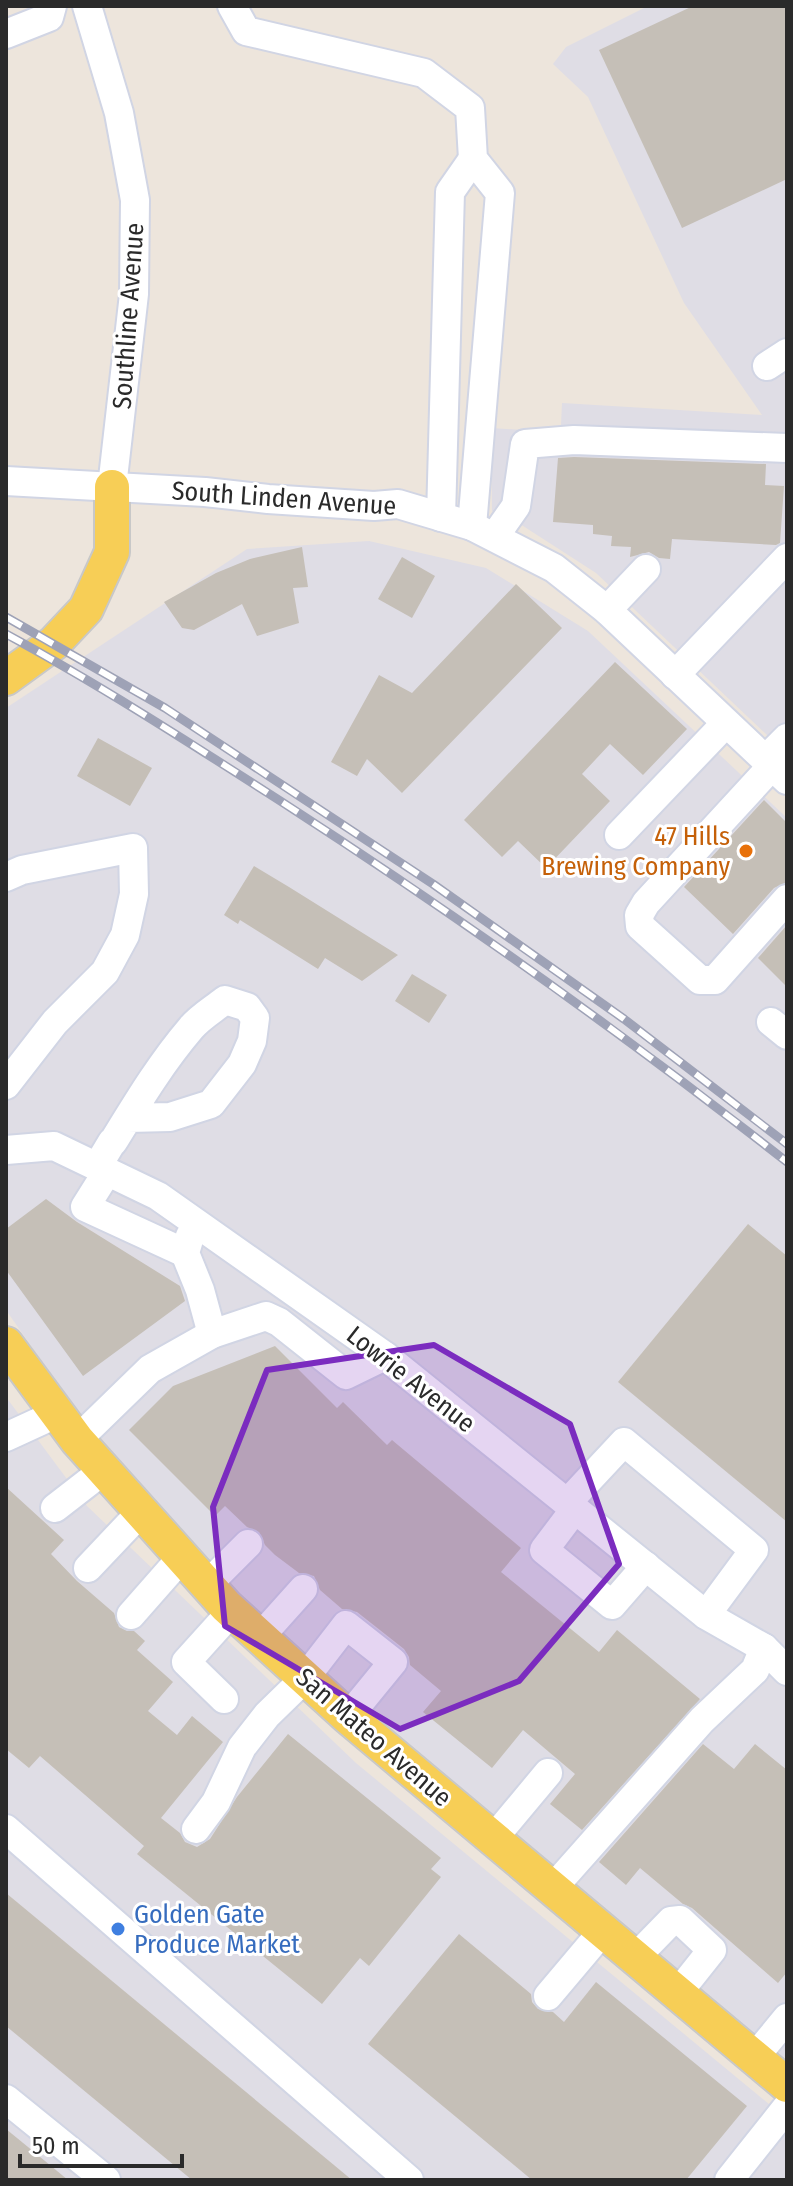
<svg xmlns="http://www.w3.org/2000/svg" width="793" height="2186" viewBox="0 0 793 2186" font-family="'Fira Sans Condensed',sans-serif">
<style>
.industrial{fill:#dfdde5}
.building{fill:#c5bfb7}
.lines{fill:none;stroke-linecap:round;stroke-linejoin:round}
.minor-casing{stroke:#d1d5e4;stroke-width:32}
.major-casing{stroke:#c8c8c8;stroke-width:38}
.minor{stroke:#fff;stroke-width:28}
.major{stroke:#f7ce56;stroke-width:34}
.rail-casing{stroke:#9ea2b6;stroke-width:9}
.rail{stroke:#fff;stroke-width:6;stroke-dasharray:18;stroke-linecap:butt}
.marked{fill:#7b2cbf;fill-opacity:0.2;stroke:#7b2cbf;stroke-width:6;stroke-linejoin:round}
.food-dot{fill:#e8710a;stroke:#fff;stroke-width:3}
.shop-dot{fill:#3f7fe0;stroke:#fff;stroke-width:3}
.labels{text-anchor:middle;stroke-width:6;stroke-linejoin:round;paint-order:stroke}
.street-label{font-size:26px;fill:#2a2a2a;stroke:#fff}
.food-label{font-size:26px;fill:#c56008;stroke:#fff;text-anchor:end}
.shop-label{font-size:26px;fill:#366cbe;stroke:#fff;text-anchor:start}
</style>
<rect width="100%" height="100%" fill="#ede5dc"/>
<g class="industrial">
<polygon points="648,6 787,6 787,754 596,573 503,513 492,511 491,428 556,432 561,425 562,403 762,415 684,303 588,97 553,64 566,47"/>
<polygon points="369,541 486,568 588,631 787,818 787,2064 481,1816 239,1601 70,1402 6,1310 6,708 247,549"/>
<polygon points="6,1397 87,1506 356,1763 787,2119 787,2180 6,2180"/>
</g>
<g class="building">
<polygon points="693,6 787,6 787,179 682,228 599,50"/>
<polygon points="574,457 766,464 765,485 784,486 780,543 776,545 672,539 670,559 659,558 649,552 630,557 631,547 611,546 612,536 593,534 593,525 553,522 558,458"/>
<polygon points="302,547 308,587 293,588 299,623 257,636 242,604 194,630 182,628 164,602 216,573 250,559"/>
<polygon points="402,557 435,576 412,618 378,599"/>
<polygon points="516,584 562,628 402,793 367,759 357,776 331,762 379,675 412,693"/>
<polygon points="615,662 687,729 643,775 610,744 582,774 610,801 546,868 518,841 502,857 464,820"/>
<polygon points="98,738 152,768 130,806 77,776"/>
<polygon points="764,800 787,823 787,882 774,888 733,934 684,887"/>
<polygon points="254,866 289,887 398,955 362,981 325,958 318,969 240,920 238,924 224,915"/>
<polygon points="787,925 787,987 758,958"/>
<polygon points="412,974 447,995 429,1023 395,1001"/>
<polygon points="46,1199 77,1222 180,1286 185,1301 83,1376 6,1270 6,1229"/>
<polygon points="748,1224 787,1256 787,1522 618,1382"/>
<polygon points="275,1346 337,1408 343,1402 387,1445 392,1440 521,1548 501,1572 599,1652 617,1630 700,1699 582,1830 550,1804 575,1774 523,1730 492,1768 423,1712 441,1691 410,1665 409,1657 404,1649 357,1612 342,1609 320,1590 314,1576 299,1573 275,1555 265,1545 259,1532 247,1527 225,1506 215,1516 129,1430 173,1386"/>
<polygon points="6,1487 64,1540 51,1554 77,1581 114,1613 119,1627 127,1631 134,1631 145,1641 137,1650 173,1682 148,1711 177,1735 192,1716 223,1742 161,1818 180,1833 185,1842 197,1847 210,1839 237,1797 288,1734 441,1858 431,1869 441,1877 369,1966 360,1958 322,2004 137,1854 144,1846 40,1756 29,1768 6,1749"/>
<polygon points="703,1744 734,1769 755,1744 787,1770 787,1972 778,1983 692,1908 683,1904 640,1868 626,1885 599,1862"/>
<polygon points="6,1893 352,2180 192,2180 6,2026"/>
<polygon points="459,1934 531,1994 532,2002 538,2009 553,2012 564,2022 596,1982 747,2106 686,2180 532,2180 368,2044"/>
<polygon points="6,2129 28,2147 68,2180 6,2180"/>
</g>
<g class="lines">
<g class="minor-casing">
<g id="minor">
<polyline points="87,6 119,113 135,200 134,294 112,487"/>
<polyline points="232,6 246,31 424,73 470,108 473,159 500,193 472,526"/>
<polyline points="6,34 49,17 52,6"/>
<polyline points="767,366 787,353"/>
<polyline points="6,481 205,492 268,499 374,506 398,504 472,526 554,568 607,610 787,780"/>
<polyline points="441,517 450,192 473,159"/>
<polyline points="495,536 516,506 525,444 574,440 787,448"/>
<polyline points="607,610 646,569"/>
<polyline points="675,675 787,558"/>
<polyline points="765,760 787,738"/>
<polyline points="772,766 646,903 639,915 640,926 700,980 715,980 787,899"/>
<polyline points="619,835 726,723"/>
<polyline points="6,877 22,870 133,848 134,894 125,935 105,972 55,1022 6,1085"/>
<polyline points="771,1022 787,1035"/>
<polyline points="6,1150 54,1146 158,1196 385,1356 706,1615 764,1648 787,1671"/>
<path d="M97 1167 112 1142H113C137 1103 161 1063 191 1028 200 1017 214 1009 225 1000L247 1007 255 1018 252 1041 242 1064 211 1104 170 1117 128 1118"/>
<polyline points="107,1172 85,1207 185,1253"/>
<polyline points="190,1236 185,1253 200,1290 212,1334"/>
<polyline points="6,1437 56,1414"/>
<polyline points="77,1440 150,1369 212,1334 266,1316 279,1322 346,1375 385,1356"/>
<polyline points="567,1503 624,1442 754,1550 706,1615"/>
<polyline points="55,1508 104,1470"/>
<polyline points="575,1509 544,1550 612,1605 646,1566"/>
<polyline points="88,1568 141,1512"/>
<polyline points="207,1585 248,1544"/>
<polyline points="131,1615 182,1557"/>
<polyline points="260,1637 303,1589"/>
<polyline points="224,1699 186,1662 232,1611"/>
<polyline points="6,1829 409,2180"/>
<polyline points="196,1829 216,1802 242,1747 267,1715 305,1678 346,1625 393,1662 348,1717"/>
<polyline points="493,1839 548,1773"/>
<polyline points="552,1889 702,1720 755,1670 764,1648"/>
<polyline points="634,1959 671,1921 680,1920 712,1950 677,1994"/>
<polyline points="548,1996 602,1932"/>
<polyline points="754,2058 787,2018"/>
<polyline points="6,2099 106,2180"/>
<polyline points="729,2180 787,2107"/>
</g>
</g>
<g class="major-casing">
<g id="major">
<polyline points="6,678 54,643 86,609 112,552 112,487"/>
<polyline points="6,1344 77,1440 226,1606 348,1717 787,2085"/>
</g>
</g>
<use href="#minor" class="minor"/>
<use href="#major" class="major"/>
<g class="rail-casing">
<g id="rail">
<polyline points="6,617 165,708 433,884 624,1019 787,1144"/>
<path d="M6 634C102 686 193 745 285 804 458 916 625 1035 787 1162"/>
</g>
</g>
<use href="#rail" class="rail"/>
</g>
<path class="marked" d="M434 1345 570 1424 619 1564 519 1681 400 1729 225 1626 213 1507 267 1370Z"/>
<circle class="food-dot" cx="746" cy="851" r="8"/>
<circle class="shop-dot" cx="118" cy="1929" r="8"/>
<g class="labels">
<g class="street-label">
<text transform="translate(128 316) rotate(-86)" y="9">Southline Avenue</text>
<text transform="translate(284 498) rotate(4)" y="9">South Linden Avenue</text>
<text transform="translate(411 1379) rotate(38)" y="9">Lowrie Avenue</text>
<text transform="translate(374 1737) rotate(41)" y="9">San Mateo Avenue</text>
</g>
<g class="food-label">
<text x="730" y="845">47 Hills<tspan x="730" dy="30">Brewing Company</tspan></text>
</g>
<g class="shop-label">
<text x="134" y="1923">Golden Gate<tspan x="134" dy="30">Produce Market</tspan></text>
</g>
</g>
<rect width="793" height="2186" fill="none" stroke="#2a2a2a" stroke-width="16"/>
<path d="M20 2154v12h162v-12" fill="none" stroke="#2a2a2a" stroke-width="4"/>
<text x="32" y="2154" font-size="24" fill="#2a2a2a" stroke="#ffffff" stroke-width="6" paint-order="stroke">50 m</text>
</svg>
